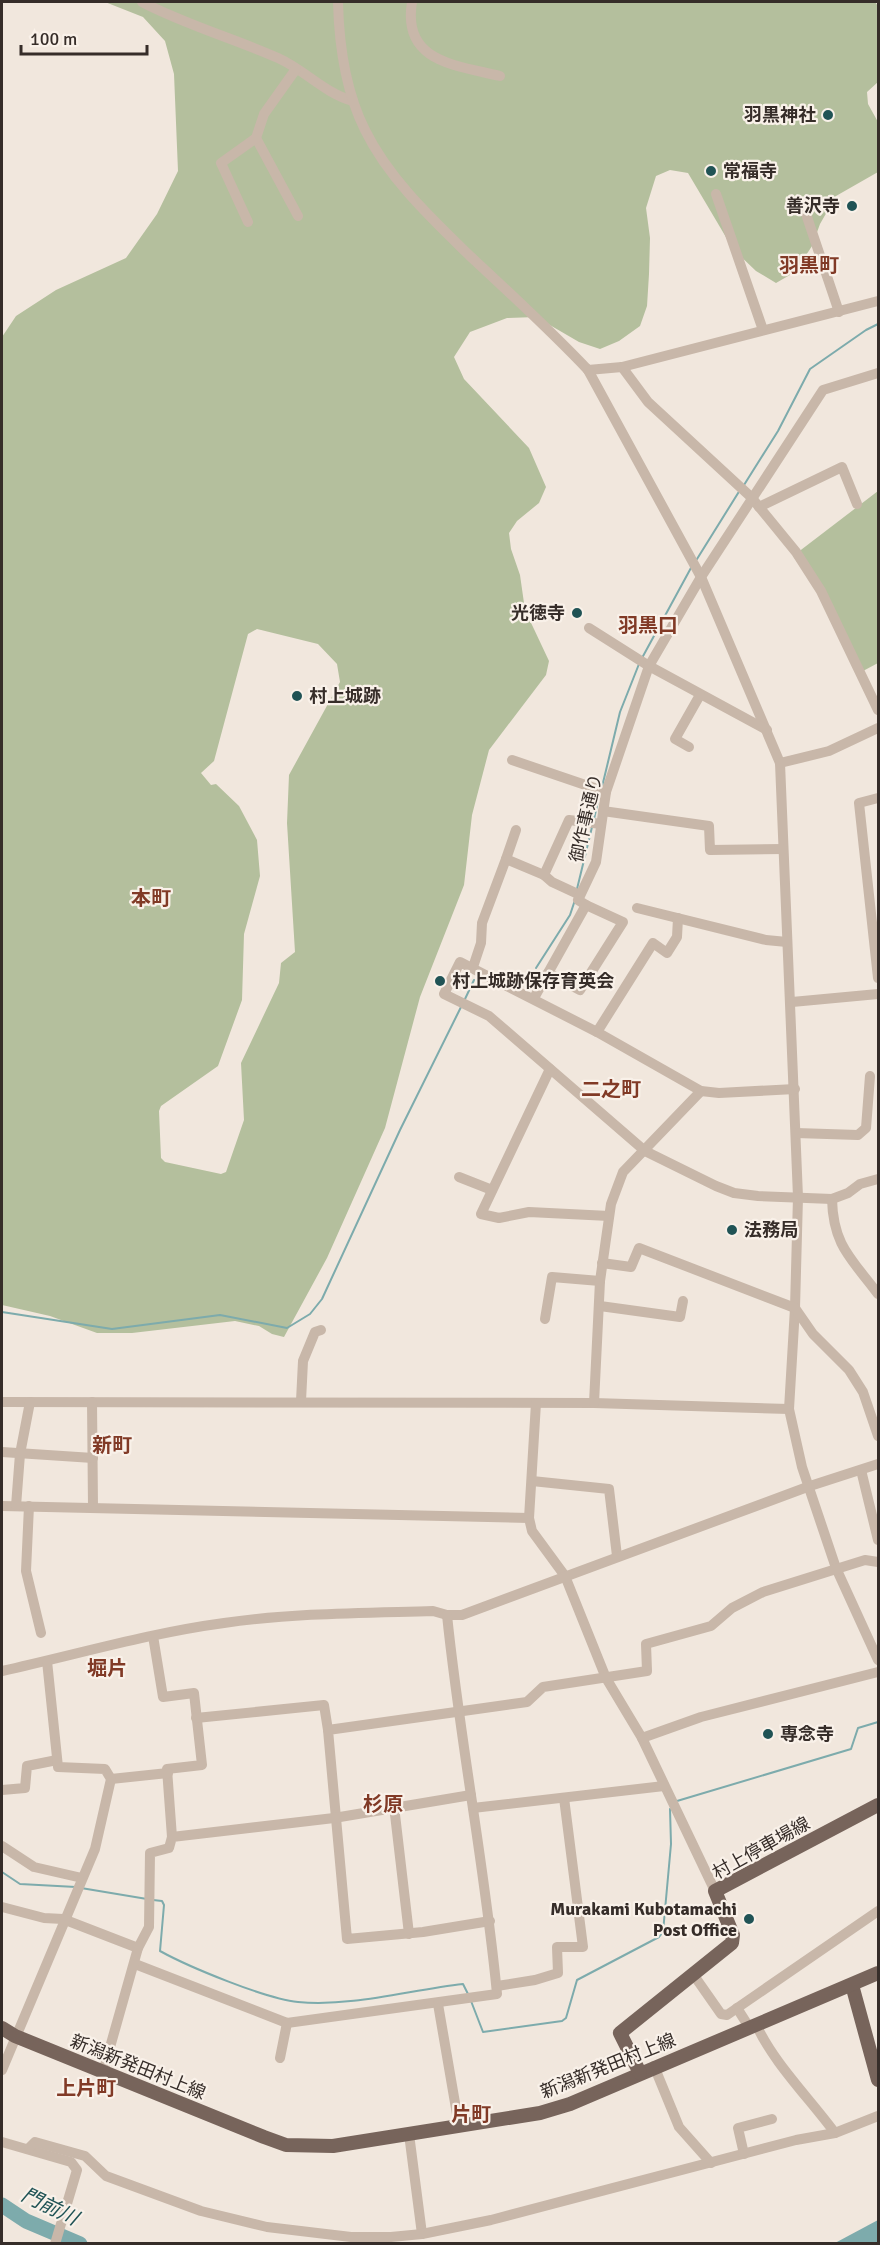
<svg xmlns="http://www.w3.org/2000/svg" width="880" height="2245" viewBox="0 0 880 2245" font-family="Signika,'Noto Sans JP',sans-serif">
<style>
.green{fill:#b4bf9d;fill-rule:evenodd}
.water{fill:#7dabac}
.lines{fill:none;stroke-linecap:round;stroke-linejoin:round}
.stream{stroke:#7dabac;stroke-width:2}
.river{stroke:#7dabac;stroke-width:15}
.minor{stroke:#c8b7a9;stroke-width:10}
.major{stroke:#77645b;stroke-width:14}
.poi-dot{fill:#205355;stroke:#f9f1e9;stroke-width:2}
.labels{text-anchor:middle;stroke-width:4.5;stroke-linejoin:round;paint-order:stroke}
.poi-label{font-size:18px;font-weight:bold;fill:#362d29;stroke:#f9f1e9;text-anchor:start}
.street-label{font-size:18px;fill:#362d29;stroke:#f9f1e9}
.neighbourhood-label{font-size:20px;font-weight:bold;fill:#813a26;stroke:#f9f1e9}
.water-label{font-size:20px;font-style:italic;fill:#205355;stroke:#f9f1e9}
</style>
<rect width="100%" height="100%" fill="#f1e7dd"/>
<g class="green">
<path d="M105 2H875L878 6V82L867 92 868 104 878 122V172L836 196 820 224 812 246 795 272 776 283 756 271 733 249 688 173 670 170 656 176 646 208 650 238 649 274 647 306 640 326 619 341 600 349 579 342 536 317 507 318 470 332 454 357 464 379 529 448 546 487 539 503 517 521 509 533 511 549 520 575 525 610 549 661 546 675 489 750 472 815 464 885 420 997 385 1128 327 1258 284 1337 272 1334 259 1326 235 1321 132 1333H97L50 1316 2 1305V337L16 316 56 290 126 258 157 214 178 171 174 74 165 41 143 17ZM257 629 318 644 337 664 340 682 289 775 287 823 295 952 281 963 279 983 241 1063 244 1120 226 1172 221 1174 165 1162 161 1158 159 1111 161 1106 218 1066 242 1000 244 934 260 876 257 840 239 806 216 784 211 785 201 773 214 761 248 634Z"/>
<polygon points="878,491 878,663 863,671 832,609 793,556"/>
</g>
<polygon class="water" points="878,2220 878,2243 835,2243"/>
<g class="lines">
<g class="stream">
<polyline points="744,485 778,431 810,369 866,330 878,324"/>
<polyline points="697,559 740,490"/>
<polyline points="642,658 692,566"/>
<polyline points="602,787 620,712 639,664"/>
<polyline points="594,819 600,792"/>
<polyline points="577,889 592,827"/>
<polyline points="536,968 570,915 575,900"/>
<polyline points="465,999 474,980"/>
<polyline points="2,1312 112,1329 220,1315 287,1328 310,1314 322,1299 400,1130 461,1007"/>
<polyline points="677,1801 851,1749 858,1728 878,1722"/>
<polyline points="2,1872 20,1884 76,1887"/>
<polyline points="81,1888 147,1899"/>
<path d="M153 1900 162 1901 164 1905 160 1951C189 1967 266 1999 298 2002 353 2007 409 1990 463 1984L469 1996"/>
<polyline points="471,2001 483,2032 562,2021 566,2018 577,1980 659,1937 663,1932 671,1844 670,1809"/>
</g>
<polyline class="river" points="2,2205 26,2221 80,2244"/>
<g class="minor">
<path d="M142 2C186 25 233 38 278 58 305 70 324 93 353 101"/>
<path d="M338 2C339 44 346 92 365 130 389 179 431 218 470 256 510 293 550 330 588 370L622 367 878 301"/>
<path d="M412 2C402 62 455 65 500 76"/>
<polyline points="256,138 298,216"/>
<polyline points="716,194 763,330"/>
<polyline points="803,205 839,312"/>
<polyline points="248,222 221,163 256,138 264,114 296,69"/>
<polyline points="622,367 648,402 751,497 796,552 821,591 878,710"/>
<polyline points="588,370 701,577 780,763 798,1197 795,1308 789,1409 802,1467 836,1568 878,1660"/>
<polyline points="759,507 842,467 857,504"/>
<polyline points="589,628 649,666 767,730"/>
<polyline points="689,747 675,739 700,695"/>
<polyline points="512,760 606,792"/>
<polyline points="780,763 829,751 878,728"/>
<polyline points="878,798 859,803 878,978"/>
<polyline points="603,811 709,826 710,850 783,849"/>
<polyline points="506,859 516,830"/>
<polyline points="544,875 552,882 580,895"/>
<polyline points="637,908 766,940 787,942"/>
<polyline points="473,967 481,943 482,923 506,859 544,875 569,820 601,824"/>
<polyline points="548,973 580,990 623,922 586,905"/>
<polyline points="534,998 586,905 578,900 596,862 606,792 649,666 701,577 823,390 878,373"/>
<polyline points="792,1002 878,994"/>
<polyline points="597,1032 653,943 667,953 677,937 678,918"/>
<polyline points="550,1069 481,1214 499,1218 529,1212 609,1216"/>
<polyline points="795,1089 719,1093 701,1091 597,1032 460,962 444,994 489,1016 645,1151 716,1186 734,1193 758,1196 832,1199 848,1193 860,1184 878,1179"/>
<polyline points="796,1133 858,1135 866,1128 870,1076"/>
<polyline points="459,1177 492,1190"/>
<path d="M832 1199C833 1246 852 1259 878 1294"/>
<polyline points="602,1263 631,1267 639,1248 795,1308 813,1334 849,1370 863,1392 878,1436"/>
<polyline points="600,1306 680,1317 683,1301"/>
<polyline points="545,1319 552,1277 600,1281"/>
<polyline points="301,1401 303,1361 315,1332 321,1330"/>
<polyline points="2,1402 594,1403 789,1409"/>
<polyline points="92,1402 93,1507"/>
<polyline points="536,1403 529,1518 532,1531 565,1576 606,1678 642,1738 715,1891"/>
<polyline points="594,1403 600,1281 611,1204 623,1172 701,1091"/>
<polyline points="2,1452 93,1458"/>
<polyline points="861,1470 878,1540"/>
<polyline points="532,1481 609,1489 617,1556"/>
<polyline points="2,1506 529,1518"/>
<polyline points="16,1506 20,1454 30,1402"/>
<polyline points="29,1506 26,1571 41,1633"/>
<polyline points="153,1636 163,1697 194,1693 202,1765 167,1769 172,1837"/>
<path d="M2 1671C75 1655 149 1633 224 1623 293 1613 363 1613 433 1611L447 1615H462L810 1486 878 1464"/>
<polyline points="196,1718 324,1705 328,1730"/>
<polyline points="642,1738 701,1717 878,1672"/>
<polyline points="111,1779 168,1773"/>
<polyline points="2,1790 25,1788 27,1766 57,1760"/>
<polyline points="394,1806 409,1934"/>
<polyline points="473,1808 664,1786"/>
<polyline points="2,1846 34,1867 82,1878"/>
<polyline points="2,1907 44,1918 63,1919 138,1948"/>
<polyline points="490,1921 423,1932 347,1939 328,1730 527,1702 543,1687 647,1671 646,1644 711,1626 732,1608 763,1592 865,1560 878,1562"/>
<path d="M135 1964 287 2023 497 1994C485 1867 460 1742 447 1615"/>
<polyline points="693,1974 721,2014 727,2015 878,1911"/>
<polyline points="497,1986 535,1980 558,1973 557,1947 583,1947 564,1798"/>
<polyline points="438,2004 459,2126"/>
<polyline points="737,2008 749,2027"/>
<path d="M756 2024C772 2061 810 2099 835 2133"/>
<polyline points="280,2058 287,2023"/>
<polyline points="654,2066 679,2127 711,2163"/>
<polyline points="2,2070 95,1849 111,1779 105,1769 58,1767 47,1661"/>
<polyline points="103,2072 138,1948 149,1927 150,1853 169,1848 172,1837 334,1818 471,1795"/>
<polyline points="409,2134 422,2234"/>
<polyline points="2,2142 71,2162 77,2170 55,2244"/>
<polyline points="29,2148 35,2142 85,2156 106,2176 201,2211 267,2227 351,2237 391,2237 422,2234 491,2220 796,2140 835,2133 878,2116"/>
<polyline points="744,2154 738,2128 772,2119"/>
</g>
<g class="major">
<polyline points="852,1985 878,2080"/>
<polyline points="2,2028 15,2036 264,2137 286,2145 333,2146 540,2113 570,2104 878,1973"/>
<polyline points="640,2073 620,2033 732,1943 733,1935 715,1891 878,1805"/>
</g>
</g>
<g class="poi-dot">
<circle cx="828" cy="115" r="6"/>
<circle cx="711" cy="171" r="6"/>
<circle cx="852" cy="206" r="6"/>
<circle cx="577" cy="613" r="6"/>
<circle cx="297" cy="696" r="6"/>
<circle cx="440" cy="981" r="6"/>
<circle cx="732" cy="1230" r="6"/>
<circle cx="768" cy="1734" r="6"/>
<circle cx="749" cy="1919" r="6"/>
</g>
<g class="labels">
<g class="poi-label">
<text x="816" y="121" text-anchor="end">羽黒神社</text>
<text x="723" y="177">常福寺</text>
<text x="840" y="212" text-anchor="end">善沢寺</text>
<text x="565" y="619" text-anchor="end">光徳寺</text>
<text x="309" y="702">村上城跡</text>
<text x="452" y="987">村上城跡保存育英会</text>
<text x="744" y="1236">法務局</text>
<text x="780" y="1740">専念寺</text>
<text x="737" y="1915" text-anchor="end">Murakami Kubotamachi<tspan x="737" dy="21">Post Office</tspan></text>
</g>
<g class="street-label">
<text transform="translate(586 818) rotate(-77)" y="6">御作事通り</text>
<text transform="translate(761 1848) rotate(-29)" y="6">村上停車場線</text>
<text transform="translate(608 2066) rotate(-22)" y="6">新潟新発田村上線</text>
<text transform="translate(138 2067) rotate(22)" y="6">新潟新発田村上線</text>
</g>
<g class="neighbourhood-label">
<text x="809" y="272">羽黒町</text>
<text x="648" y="632">羽黒口</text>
<text x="151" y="905">本町</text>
<text x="611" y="1096">二之町</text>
<text x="112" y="1452">新町</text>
<text x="107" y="1675">堀片</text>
<text x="383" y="1811">杉原</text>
<text x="86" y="2095">上片町</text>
<text x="471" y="2121">片町</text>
</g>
<g class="water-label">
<text transform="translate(50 2206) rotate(26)" y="7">門前川</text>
</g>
</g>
<rect width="880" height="2245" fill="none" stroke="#362d29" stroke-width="6"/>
<path d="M21 45v9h126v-9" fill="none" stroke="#362d29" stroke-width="3"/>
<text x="30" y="45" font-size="18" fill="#362d29" stroke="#f9f1e9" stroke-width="4.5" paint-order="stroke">100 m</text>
</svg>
